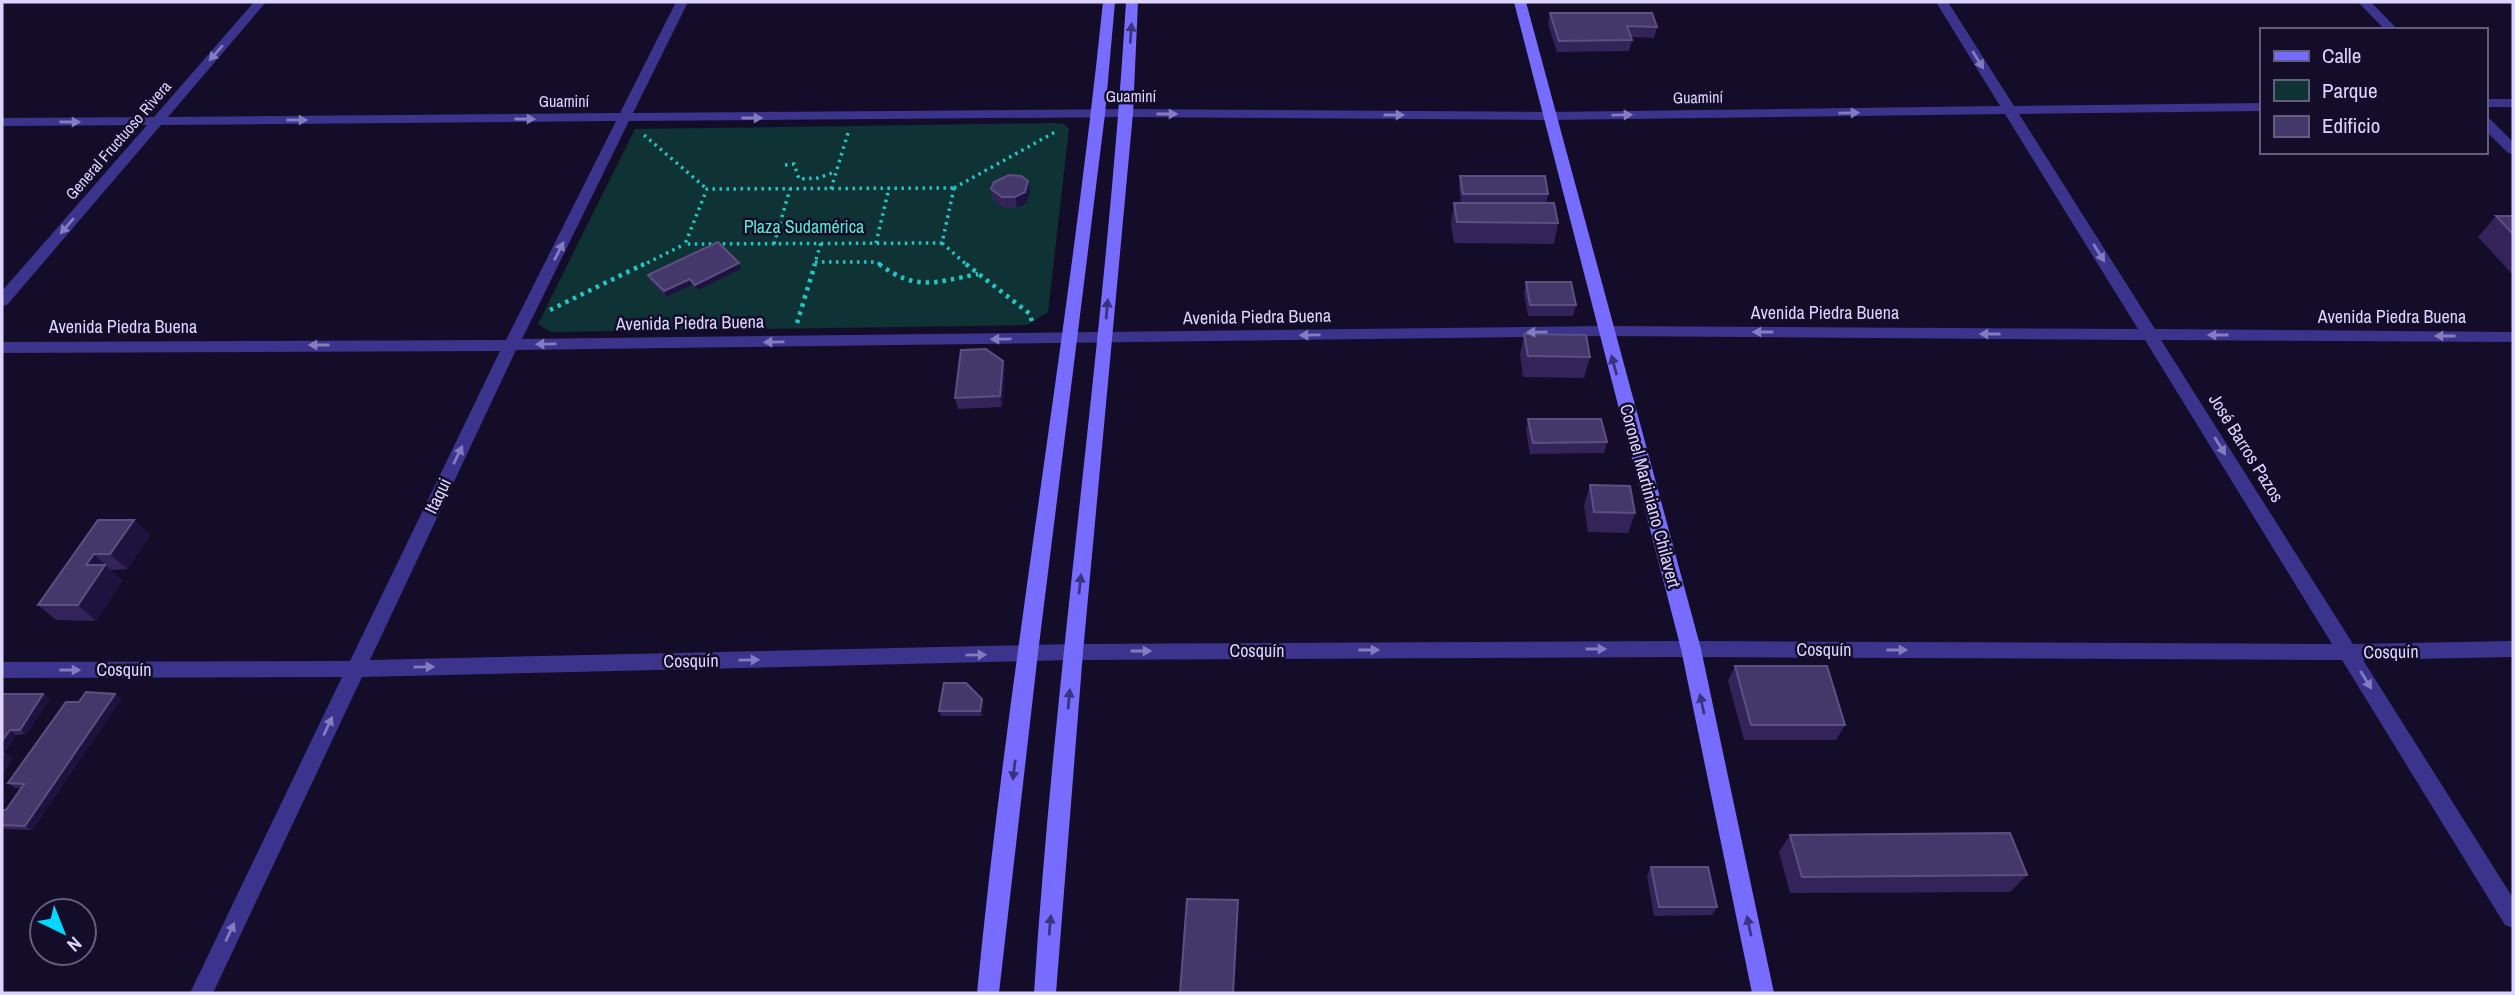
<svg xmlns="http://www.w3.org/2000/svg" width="2515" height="995" viewBox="0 0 2515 995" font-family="'Archivo Narrow',sans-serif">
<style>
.green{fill:#0f3334}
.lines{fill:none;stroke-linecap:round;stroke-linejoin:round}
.path-far1{stroke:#22c6c6;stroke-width:3.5;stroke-dasharray:2.5 4.5;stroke-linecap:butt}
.path{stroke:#22c6c6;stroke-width:4.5;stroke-dasharray:3.5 5;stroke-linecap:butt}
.street{fill:#3c338d;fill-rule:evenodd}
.secondary{fill:#786cff;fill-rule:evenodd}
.wall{fill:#322459}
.shaded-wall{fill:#1e133e}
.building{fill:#44376a;stroke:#5c5082;stroke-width:2}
.oneway{fill:#3b337f}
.oneway2{fill:#847cc0}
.labels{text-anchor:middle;stroke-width:5;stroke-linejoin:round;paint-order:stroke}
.far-street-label{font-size:16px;fill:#dcd5ff;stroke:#130d29}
.park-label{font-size:18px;fill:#53eccf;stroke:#130d29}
.street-label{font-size:18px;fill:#dcd5ff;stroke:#130d29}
</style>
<rect width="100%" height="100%" fill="#130d29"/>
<polygon class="green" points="1056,123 1064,124 1069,129 1048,312 1027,325 551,332 538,324 635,129"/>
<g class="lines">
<g class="path-far1">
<polyline points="644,135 707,189"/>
<polyline points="785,165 794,164 799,179 818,178 835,172"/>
<polygon points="954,188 942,243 685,244 707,189"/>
<polyline points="954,188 1057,131"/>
<polyline points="831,189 848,133"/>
<polyline points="876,243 889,188"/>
<polyline points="942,243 968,266"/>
<polyline points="774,244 790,189"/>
<polyline points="815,262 877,262 882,266"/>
<polyline points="641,266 685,244"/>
<polyline points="814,266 821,243"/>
</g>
<g class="path">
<path d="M879 264C917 292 935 282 978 274"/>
<polyline points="966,264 1030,314 1032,322"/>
<polyline points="550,310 644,264"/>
<polyline points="797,323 815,264"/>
</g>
<g class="street">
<path d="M254 2H266L168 117 620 113 676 2H688L633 113 1126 109 1548 112 2000 106 1936 2H1948L2014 106 2261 103V111L2019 114 2155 329 2513 332V342L2161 340 2353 644 2513 641V657L2363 660 2513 898V928L2505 925 2342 660 1691 657 1073 660 362 677 213 993H190L342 677 2 678V662L350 661 500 351 2 353V342L506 340 616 121 161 125 7 305 2 306V291L147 125 2 126V118L154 117ZM2005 114 2138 329 1605 326 522 339 629 121 1126 117 1548 120ZM1605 336 2145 340 2332 644 1691 641 1073 644 370 660 516 350Z"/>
<polygon points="2358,2 2371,2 2398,30 2385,30"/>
<rect x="2485" y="99" width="28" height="8"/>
<polygon points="2485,118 2490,119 2513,142 2513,154 2508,153 2485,130"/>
</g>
<g class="secondary">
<path d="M1103 2H1115L1105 114 1038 653 999 993H977C1009 662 1069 333 1103 2Z"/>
<path d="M1126 2H1138L1133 113 1083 652 1056 993H1034C1055 662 1106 333 1126 2Z"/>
<polygon points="1514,2 1526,2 1701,649 1774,993 1752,993 1681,649"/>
</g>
</g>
<g class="wall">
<polygon points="1550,13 1657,27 1654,38 1631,37 1632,40 1629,51 1557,52 1548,24"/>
<polygon points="1460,176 1548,194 1546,203 1558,223 1554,244 1454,243 1451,224 1454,203 1461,203 1459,187"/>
<polygon points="1028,181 1030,192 1027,203 1017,208 1004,208 993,200 991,189"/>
<polygon points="2496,216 2513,216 2513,275 2478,237"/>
<polygon points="739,263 741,269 698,290 692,285 666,297 650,280 648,275"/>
<polygon points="1526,282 1576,305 1573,316 1528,316 1524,293"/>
<polygon points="1524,334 1590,357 1584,378 1523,377 1520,355"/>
<polygon points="1003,361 1005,372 1002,407 958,409 955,398"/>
<polygon points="1528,419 1607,442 1604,453 1530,454 1526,430"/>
<polygon points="1590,485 1635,513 1628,533 1588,532 1584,505"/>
<polygon points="98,520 134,520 150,535 127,569 110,570 122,581 96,621 56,620 38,605"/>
<polygon points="1735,666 1845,725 1836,740 1744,740 1728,681"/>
<polygon points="2,694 43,694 50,699 26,734 16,735 4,753 6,753 13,758 2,775"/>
<polygon points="115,694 121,699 32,830 2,829 2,810 6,810 21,788 15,788 8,783 79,702"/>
<polygon points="984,704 982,716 941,716 939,711"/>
<polygon points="1790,835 2027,875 2010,892 1790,893 1779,852"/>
<polygon points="1651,867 1717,907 1712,915 1654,916 1647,876"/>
</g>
<g class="shaded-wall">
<polygon points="1028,181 1030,192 1027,203 1017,208 1015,197"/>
<polygon points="739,263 741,269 698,290 695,285"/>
<polygon points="690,279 692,285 666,297 664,291"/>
<polygon points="1003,361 1005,372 1002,407 1000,396"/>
<polygon points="134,520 150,535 127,569 110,554"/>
<polygon points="94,554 122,581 96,621 78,605 86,565"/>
<polygon points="43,694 50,699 26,734 20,730"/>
<polygon points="115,694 121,699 32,830 25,826"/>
<polygon points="982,699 984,704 982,716 980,711"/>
<polygon points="10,730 16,735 2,756 2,741"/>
<polygon points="6,753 13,758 2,775 2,759"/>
<polygon points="1238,900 1234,993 1233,993"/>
</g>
<g class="building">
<polygon points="1550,13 1652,13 1657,27 1627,26 1632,40 1559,41"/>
<polygon points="1009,175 1021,176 1028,181 1025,192 1015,197 1002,197 991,189 994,182"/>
<polygon points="1460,176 1545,176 1548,194 1463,194"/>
<polygon points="1454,203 1554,203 1558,223 1457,222"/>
<polygon points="2496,216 2513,216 2513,234"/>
<polygon points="718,242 739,263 695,285 690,279 664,291 648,275"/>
<polygon points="1526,282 1571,282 1576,305 1530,305"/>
<polygon points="1524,334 1586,335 1590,357 1528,356"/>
<polygon points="986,349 1003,361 1000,396 955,398 961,350"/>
<polygon points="1528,419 1601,419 1607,442 1533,443"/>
<polygon points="1590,485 1630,486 1635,513 1594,512"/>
<polygon points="98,520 134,520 110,554 94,554 86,565 105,565 78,605 38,605"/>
<polygon points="1735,666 1827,666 1845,725 1751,725"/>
<polygon points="944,683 966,683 982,699 980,711 939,711"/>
<polygon points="86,692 115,694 25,826 2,825 2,810 6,810 24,784 8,783 66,702 79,702"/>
<polygon points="2,694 43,694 20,730 10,730 2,741"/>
<polygon points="2010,833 2027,875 1802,877 1790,835"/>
<polygon points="1651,867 1708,867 1717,907 1659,907"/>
<polygon points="1187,899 1238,900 1233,993 1180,993"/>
</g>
<defs><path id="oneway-solid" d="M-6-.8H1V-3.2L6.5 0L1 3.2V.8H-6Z" transform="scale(1.75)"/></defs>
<g class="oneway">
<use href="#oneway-solid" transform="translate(1131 33) rotate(-86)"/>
<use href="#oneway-solid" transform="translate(1107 309) rotate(-85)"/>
<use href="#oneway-solid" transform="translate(1614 365) rotate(-105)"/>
<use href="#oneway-solid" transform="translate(1080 584) rotate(-84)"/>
<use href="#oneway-solid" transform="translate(1069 699) rotate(-85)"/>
<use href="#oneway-solid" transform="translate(1702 704) rotate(-102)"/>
<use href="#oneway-solid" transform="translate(1014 770) rotate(97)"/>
<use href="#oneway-solid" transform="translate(1050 925) rotate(-85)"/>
<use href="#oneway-solid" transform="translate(1749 926) rotate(-102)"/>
</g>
<g class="oneway2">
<use href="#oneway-solid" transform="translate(216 53) rotate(131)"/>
<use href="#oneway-solid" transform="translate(1978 60) rotate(58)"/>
<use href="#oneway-solid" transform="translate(1849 113) rotate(-1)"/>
<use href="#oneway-solid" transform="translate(1167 114)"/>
<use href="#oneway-solid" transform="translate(1394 115)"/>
<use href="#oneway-solid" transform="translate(1622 115) rotate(-1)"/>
<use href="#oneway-solid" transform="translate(752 118)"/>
<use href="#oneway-solid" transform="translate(525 119)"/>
<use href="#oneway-solid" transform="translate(297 120)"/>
<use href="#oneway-solid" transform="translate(70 122)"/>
<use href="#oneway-solid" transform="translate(67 226) rotate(131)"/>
<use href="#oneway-solid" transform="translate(559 251) rotate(-63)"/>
<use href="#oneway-solid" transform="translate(2099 253) rotate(58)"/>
<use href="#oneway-solid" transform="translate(1537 332) rotate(179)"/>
<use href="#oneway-solid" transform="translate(1763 332) rotate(-180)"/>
<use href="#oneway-solid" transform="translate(1990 334) rotate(-180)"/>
<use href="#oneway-solid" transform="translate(1310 335) rotate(179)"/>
<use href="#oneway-solid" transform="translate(2218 335) rotate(-180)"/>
<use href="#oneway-solid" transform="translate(2445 336) rotate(-180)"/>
<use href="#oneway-solid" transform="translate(1001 339) rotate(179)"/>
<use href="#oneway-solid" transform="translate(774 342) rotate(179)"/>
<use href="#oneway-solid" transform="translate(546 344) rotate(179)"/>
<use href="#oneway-solid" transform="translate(319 345) rotate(180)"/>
<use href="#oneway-solid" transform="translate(2220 446) rotate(58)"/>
<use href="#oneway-solid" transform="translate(458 455) rotate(-64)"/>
<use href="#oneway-solid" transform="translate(1596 649)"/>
<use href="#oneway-solid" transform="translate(1369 650)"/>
<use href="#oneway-solid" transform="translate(1897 650)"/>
<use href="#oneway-solid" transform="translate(1141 651)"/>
<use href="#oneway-solid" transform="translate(976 655) rotate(-1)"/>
<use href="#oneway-solid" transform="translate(749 660) rotate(-1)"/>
<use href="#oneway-solid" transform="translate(424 667) rotate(-1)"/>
<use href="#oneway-solid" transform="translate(70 670)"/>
<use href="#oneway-solid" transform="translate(2366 680) rotate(58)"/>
<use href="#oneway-solid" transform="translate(328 726) rotate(-65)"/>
<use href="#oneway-solid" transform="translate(230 932) rotate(-65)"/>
</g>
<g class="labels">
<g class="far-street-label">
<text x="1131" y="102">Guaminí</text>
<text transform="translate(1698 97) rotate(-1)" y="6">Guaminí</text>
<text x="564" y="107">Guaminí</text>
<text transform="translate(118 140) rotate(-49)" y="6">General Fructuoso Rivera</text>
</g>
<g class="park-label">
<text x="804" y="233">Plaza Sudamérica</text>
</g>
<g class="street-label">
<text x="1825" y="319">Avenida Piedra Buena</text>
<text transform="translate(1257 317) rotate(-1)" y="6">Avenida Piedra Buena</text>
<text x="2392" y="323">Avenida Piedra Buena</text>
<text transform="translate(690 323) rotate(-1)" y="6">Avenida Piedra Buena</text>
<text x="123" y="333">Avenida Piedra Buena</text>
<text transform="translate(2246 448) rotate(58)" y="6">José Barros Pazos</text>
<text transform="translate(438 496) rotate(-64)" y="6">Itaqui</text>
<text transform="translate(1650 496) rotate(75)" y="6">Coronel Martiniano Chilavert</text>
<text x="1824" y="656">Cosquín</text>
<text x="1257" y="657">Cosquín</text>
<text transform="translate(2391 652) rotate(-1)" y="6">Cosquín</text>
<text transform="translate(691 661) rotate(-1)" y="6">Cosquín</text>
<text x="124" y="676">Cosquín</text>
</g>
</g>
<rect width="2515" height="995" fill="none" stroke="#dcd5ff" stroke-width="7"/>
<rect x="2260" y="28" width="228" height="126" fill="#130d29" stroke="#635d7f" stroke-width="2"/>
<rect x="2274" y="51" width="35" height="10" fill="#786cff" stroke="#635d7f" stroke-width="2"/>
<text x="2322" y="63" font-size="21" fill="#dcd5ff">Calle</text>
<rect x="2274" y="80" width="35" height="21" fill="#0f3334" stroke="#635d7f" stroke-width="2"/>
<text x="2322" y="98" font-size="21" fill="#dcd5ff">Parque</text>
<rect x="2274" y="116" width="35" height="21" fill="#44376a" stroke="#635d7f" stroke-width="2"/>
<text x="2322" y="133" font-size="21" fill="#dcd5ff">Edificio</text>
<g transform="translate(63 932) rotate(137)"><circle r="33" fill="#130d29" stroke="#635d7f" stroke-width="2"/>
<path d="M0-5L12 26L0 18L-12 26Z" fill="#01d7ff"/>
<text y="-10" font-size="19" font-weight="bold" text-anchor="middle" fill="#dcd5ff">N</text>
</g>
</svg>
